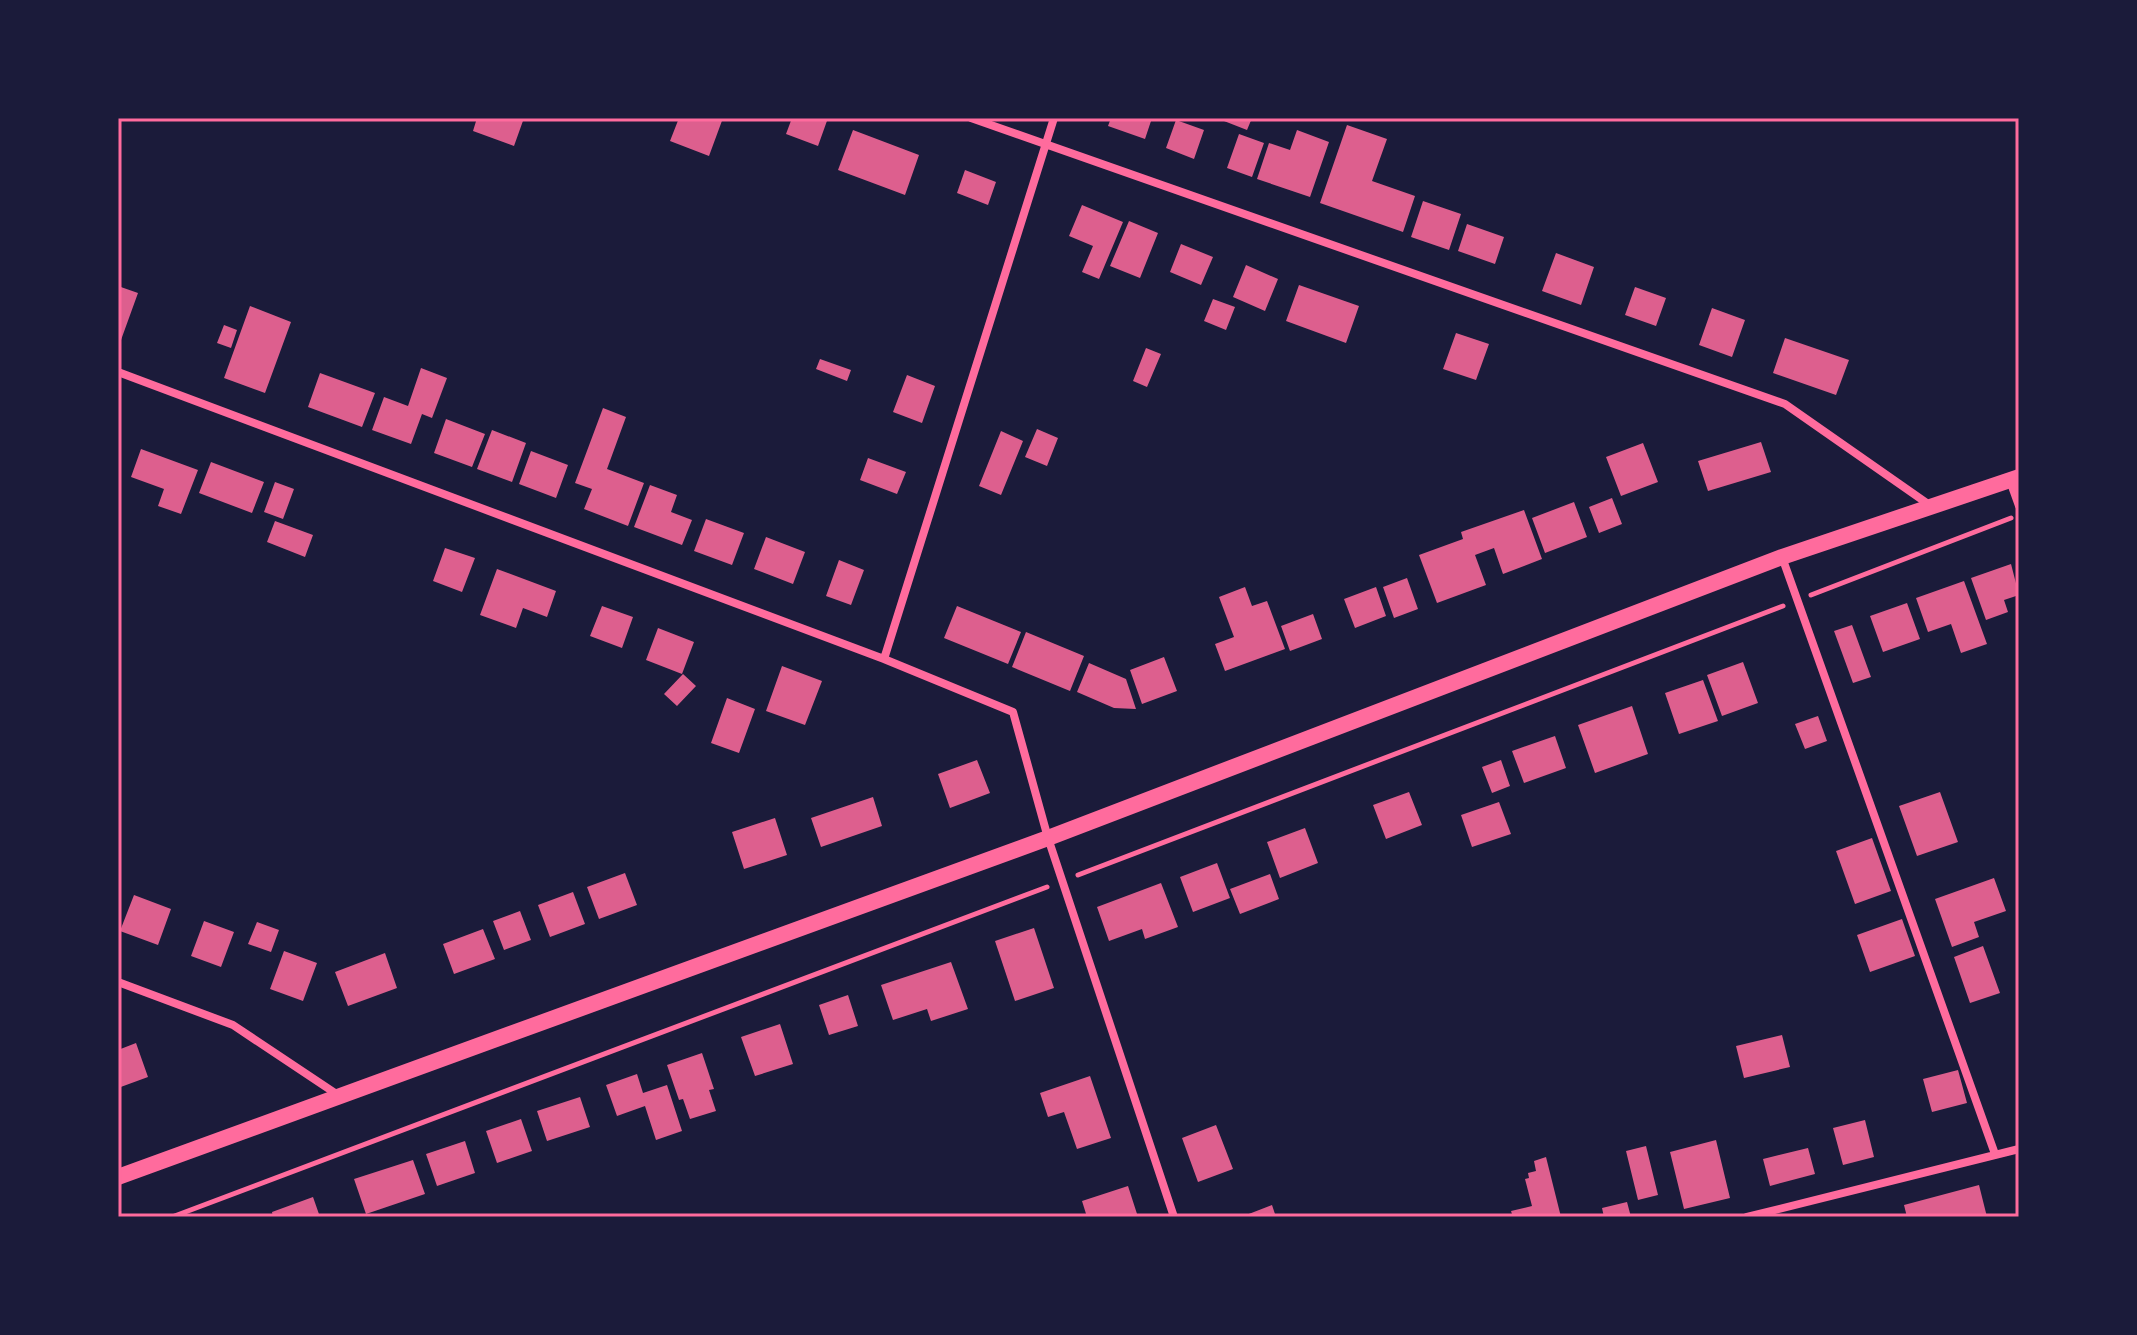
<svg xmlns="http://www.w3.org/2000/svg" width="2137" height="1335" font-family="'Roboto Condensed',sans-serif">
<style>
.building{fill:#dd5f8e}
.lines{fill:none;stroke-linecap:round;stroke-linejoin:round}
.path{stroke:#ff6b9d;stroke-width:5}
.minor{stroke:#ff6b9d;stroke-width:8}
.secondary{stroke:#ff6b9d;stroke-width:16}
.neatline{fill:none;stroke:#ff6b9d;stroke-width:3}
</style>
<rect width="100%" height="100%" fill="#1b1b3a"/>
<!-- building -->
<path class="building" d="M477,118H524L514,146L473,131Z
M679,118H723L709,156L670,141Z
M792,118H828L818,146L786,134Z
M1111,118H1152L1145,139L1108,126Z
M1225,118H1252L1247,130L1224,121Z
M1176,120L1204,130L1194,159L1166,148Z
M1347,125L1387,139L1372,181L1415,196L1403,232L1320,203Z
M853,130L919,155L905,195L838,170Z
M1297,130L1329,142L1310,197L1257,179L1269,143L1290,150Z
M1239,134L1264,143L1252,177L1227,168Z
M965,170L996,182L988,205L957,193Z
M1423,201L1461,214L1449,250L1411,237Z
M1082,205L1123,222L1099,279L1082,272L1093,246L1069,236Z
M1129,221L1158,233L1140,278L1110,266Z
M1467,224L1504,237L1495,264L1458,251Z
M1181,244L1213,257L1201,285L1170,272Z
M1556,253L1594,267L1581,305L1542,291Z
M1246,265L1278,279L1265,311L1233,297Z
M1299,285L1359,306L1346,343L1286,321Z
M118,286L138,293L121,340L118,339Z
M1635,287L1666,298L1656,326L1625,315Z
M1213,299L1235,307L1226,330L1204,321Z
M250,306L291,322L265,393L224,378Z
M1712,308L1745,320L1732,357L1699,345Z
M224,325L237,330L231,348L217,343Z
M1456,333L1489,344L1476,380L1443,369Z
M1785,338L1849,360L1836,395L1773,373Z
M1146,348L1161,354L1147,387L1133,381Z
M820,359L851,370L847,381L816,369Z
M421,368L447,378L432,418L422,414L411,444L372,430L384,397L408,406Z
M320,373L375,393L362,427L308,407Z
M907,375L935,386L922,423L893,412Z
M603,408L626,417L607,469L644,483L628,526L584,509L592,489L575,483Z
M446,419L485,434L472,467L434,453Z
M1037,429L1058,438L1047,466L1025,457Z
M492,430L526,443L512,482L477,469Z
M1001,431L1023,441L1001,495L979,486Z
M1761,442L1771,472L1708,491L1698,461Z
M1643,443L1658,482L1621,496L1606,457Z
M141,449L198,470L181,514L158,506L164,489L131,477Z
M531,451L568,465L556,498L519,484Z
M868,458L906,472L897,494L860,480Z
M211,462L264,482L252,513L199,493Z
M275,482L294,489L283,519L264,512Z
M650,485L677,495L671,512L692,520L682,545L634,527Z
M1612,498L1622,524L1599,533L1589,507Z
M1574,502L1587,537L1545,553L1532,518Z
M1524,510L1542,559L1503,574L1494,548L1475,555L1486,585L1437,603L1419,555L1463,539L1461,532Z
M706,519L744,533L732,565L694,551Z
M275,521L313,535L305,557L267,542Z
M766,537L805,552L793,584L754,569Z
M445,548L475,558L462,592L433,581Z
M839,560L864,570L851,605L826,596Z
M2011,564L2019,595L2004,600L2008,612L1986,620L1971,578Z
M497,569L556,591L547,617L523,608L516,628L480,615Z
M1407,578L1418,609L1394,618L1383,587Z
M1964,581L1987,644L1961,653L1951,624L1928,632L1916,598Z
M1245,587L1252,606L1267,601L1285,649L1225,671L1215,644L1234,637L1219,597Z
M1376,587L1386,616L1355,628L1344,599Z
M1907,603L1920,639L1883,652L1870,616Z
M602,606L633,617L622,648L590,636Z
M957,606L1021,632L1008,664L944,638Z
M1313,614L1322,639L1290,651L1281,626Z
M1852,625L1871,677L1853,683L1834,631Z
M658,628L694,642L682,674L646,660Z
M1026,632L1084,656L1070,691L1012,667Z
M1164,657L1177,691L1142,704L1130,670Z
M1743,662L1758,703L1722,716L1707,675Z
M1089,663L1126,679L1136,709L1114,708L1077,692Z
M782,666L822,681L805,725L766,711Z
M683,674L696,686L677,706L664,694Z
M1703,680L1718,721L1679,734L1665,693Z
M727,698L755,709L739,753L711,743Z
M1632,706L1648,754L1595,773L1578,725Z
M1818,716L1827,741L1805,749L1795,724Z
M1555,736L1566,768L1524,783L1512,751Z
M977,760L990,793L950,808L938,774Z
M1501,760L1510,786L1492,793L1482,767Z
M1409,792L1422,825L1386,839L1373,805Z
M1940,792L1958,842L1917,856L1899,806Z
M873,797L882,826L821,847L811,818Z
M1499,802L1511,834L1472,847L1461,815Z
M775,818L787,855L744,869L732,832Z
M1305,828L1318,863L1280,878L1267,842Z
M1872,838L1891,891L1855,904L1836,851Z
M1217,863L1230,898L1193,912L1180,877Z
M625,873L637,905L599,919L587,887Z
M1270,874L1279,899L1240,914L1230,889Z
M1994,878L2006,911L1974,922L1979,937L1952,947L1935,899Z
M1161,883L1178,927L1145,939L1142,929L1109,941L1097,907Z
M573,892L585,924L550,937L538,905Z
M134,895L171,909L158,945L120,931Z
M520,911L531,940L504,950L493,921Z
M1902,919L1915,956L1870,972L1857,935Z
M204,921L234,932L221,967L191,956Z
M257,922L279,930L271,952L248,944Z
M1034,928L1054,988L1015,1001L995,941Z
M483,929L495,959L454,974L443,944Z
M1983,946L2000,993L1970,1003L1954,957Z
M284,951L317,963L303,1001L270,989Z
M385,953L397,988L348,1006L335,972Z
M951,962L968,1009L931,1021L927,1009L893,1020L881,985Z
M848,995L858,1026L829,1035L819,1005Z
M780,1024L793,1064L755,1076L741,1037Z
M1782,1035L1790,1067L1744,1078L1736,1046Z
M136,1043L148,1077L118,1088V1050Z
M702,1053L714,1089L709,1090L716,1111L690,1119L683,1099L679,1100L667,1065Z
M1958,1070L1967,1103L1932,1112L1923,1079Z
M637,1074L643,1093L667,1085L682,1131L656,1140L645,1106L617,1116L606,1085Z
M1090,1076L1111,1138L1077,1149L1064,1112L1048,1117L1040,1093Z
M580,1097L590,1127L547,1141L537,1111Z
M521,1119L532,1151L497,1163L486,1131Z
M1865,1120L1874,1157L1843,1165L1833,1128Z
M1216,1125L1233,1169L1198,1182L1182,1138Z
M1716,1140L1730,1198L1684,1209L1670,1152Z
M465,1141L475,1173L437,1186L426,1154Z
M1646,1146L1658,1195L1638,1200L1626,1151Z
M1808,1148L1815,1174L1770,1186L1763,1159Z
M1546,1157L1561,1217H1513L1511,1211L1532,1206L1525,1179L1529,1178L1528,1173L1536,1171L1534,1161Z
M413,1160L425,1194L366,1214L354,1179Z
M1979,1185L1987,1217H1907L1904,1205Z
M1128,1186L1138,1217H1087L1082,1201Z
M313,1197L320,1217H273L272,1212Z
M1627,1202L1631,1217H1604L1602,1208Z
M1272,1205L1276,1217H1241Z"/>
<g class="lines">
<!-- path -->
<path class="path" d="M1811,595L2011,518
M1078,875L1783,606
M172,1217L1047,887"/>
<!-- minor -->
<path class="minor" d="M971,118L1785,404L1931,506
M118,372L884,659L1013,712L1048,838L1174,1217
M2010,481L2019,506
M1782,557L1995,1154
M884,659L1054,118
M118,982L233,1025L338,1095
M1747,1217L2019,1149"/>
<!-- secondary -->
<path class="secondary" d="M118,1177L1048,838L1782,557L2019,477"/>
</g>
<!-- border -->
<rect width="2137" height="1335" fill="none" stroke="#1b1b3a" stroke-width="240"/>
<rect x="120" y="120" width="1897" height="1095" class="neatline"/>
</svg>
